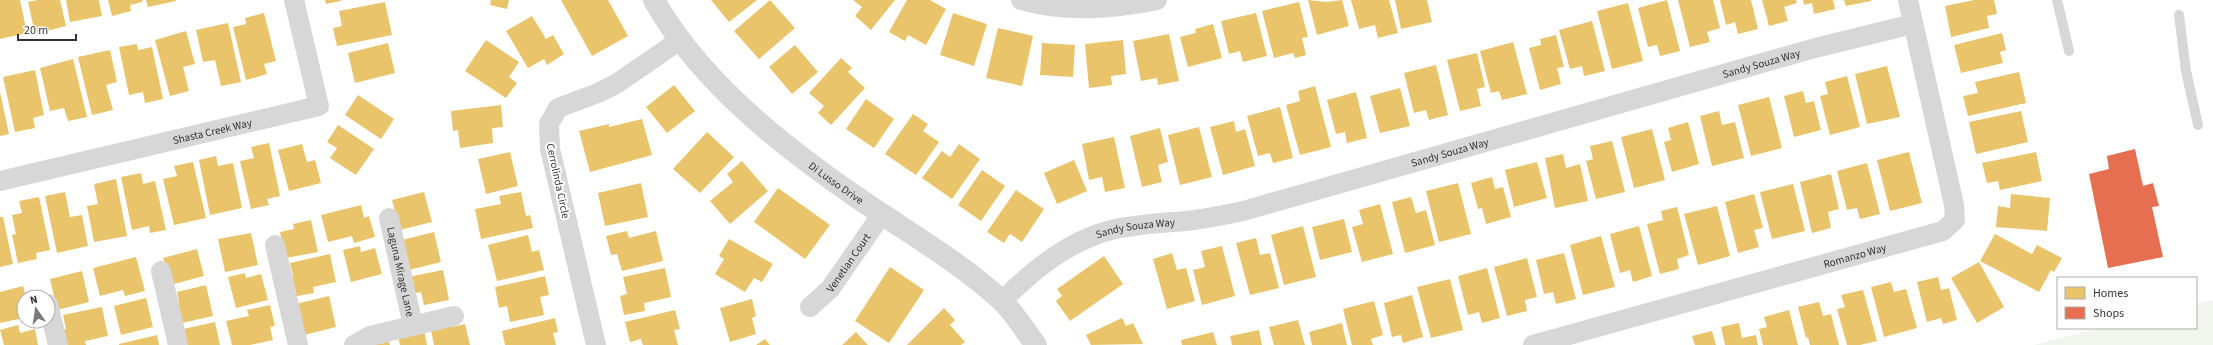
<svg xmlns="http://www.w3.org/2000/svg" width="2213" height="345" font-family="'Source Sans 3',sans-serif">
<style>
.green{fill:#f1f5ed}
.homes{fill:#e9c46a}
.shops{fill:#e76f51}
.lines{fill:none;stroke-linecap:round;stroke-linejoin:round}
.service{stroke:#d7d7d7;stroke-width:10}
.minor{stroke:#d7d7d7;stroke-width:20}
.tertiary{stroke:#d7d7d7;stroke-width:22}
.labels{text-anchor:middle;dominant-baseline:central;stroke-width:4;stroke-linejoin:round;paint-order:stroke}
.street-label{font-size:11px;fill:#333;stroke:#fff}
</style>
<rect width="100%" height="100%" fill="#fff"/>
<!-- green -->
<path class="green" d="M2213,300V345H2034L2101,328H2196V304Z"/>
<!-- homes -->
<path class="homes" d="M0,0H20L27,33L0,39Z
M37,0H60L66,26L35,34L28,2Z
M66,0H99L102,16L70,22Z
M108,0H142V2L130,5L131,11L112,16Z
M146,0H176V1L148,7Z
M325,0H341V1L326,4Z
M491,0H509L507,9L490,5Z
M561,0H608L628,36L592,56Z
M711,0H757L729,22Z
M770,0L795,28L759,59L734,31Z
M853,0H895L871,30L855,16L862,7Z
M907,0H930L946,9L926,45L908,35L905,41L889,32Z
M1308,0L1326,2L1342,0L1349,26L1317,35Z
M1351,0H1389L1398,33L1378,38L1375,25L1359,29Z
M1395,0H1427L1432,22L1401,29Z
M1667,0L1680,51L1660,56L1657,45L1648,47L1638,8Z
M1678,0H1713L1720,28L1707,32L1710,42L1690,47Z
M1720,0H1751L1758,29L1738,34L1735,22L1726,25Z
M1762,0H1796L1797,3L1784,7L1788,21L1769,26Z
M1803,0H1833L1835,9L1814,14L1812,3L1804,5Z
M1844,0H1871V1L1846,6Z
M1974,0H1994L1997,14L1987,16L1989,28L1951,37L1945,6Z
M385,2L392,35L337,46L333,28L342,26L339,11Z
M1299,2L1308,37L1302,38L1306,55L1295,58L1293,53L1274,58L1262,11Z
M1628,3L1643,61L1612,69L1597,11Z
M264,13L276,61L264,64L267,74L246,80L233,27L246,24L245,18Z
M953,13L987,24L974,66L940,55Z
M1256,13L1267,56L1243,62L1240,51L1229,54L1221,21Z
M532,16L546,39L553,35L564,54L547,65L544,59L528,68L506,31Z
M1592,21L1605,71L1584,76L1582,66L1570,69L1559,30Z
M228,23L241,82L221,86L215,60L203,62L196,30Z
M1213,24L1222,58L1188,67L1180,37L1196,33L1195,29Z
M998,28L1033,36L1022,86L986,78Z
M186,31L195,64L183,67L189,91L170,96L155,40Z
M2002,33L2006,50L2000,52L2003,63L1961,73L1954,45Z
M1169,34L1179,81L1158,85L1157,78L1141,81L1133,41Z
M1556,35L1564,67L1557,68L1561,84L1540,90L1529,48L1541,45L1540,39Z
M486,40L519,62L509,77L517,83L506,98L465,71Z
M1123,40L1126,74L1111,76L1112,85L1089,88L1085,44Z
M1513,42L1527,94L1502,100L1499,91L1491,93L1480,51Z
M388,43L395,73L355,83L348,53Z
M1042,43L1075,45L1073,77L1040,75Z
M137,44L138,50L152,47L163,99L145,103L143,92L129,95L119,47Z
M795,45L818,72L792,94L769,67Z
M110,50L117,82L106,85L113,110L92,115L78,57Z
M1477,53L1485,87L1477,89L1481,106L1460,111L1447,60Z
M841,58L852,68L848,72L865,88L831,125L818,113L824,106L809,93Z
M73,59L87,117L68,121L64,108L50,111L40,68Z
M1436,65L1448,115L1429,120L1426,110L1414,113L1404,73Z
M1887,66L1900,117L1867,124L1855,74Z
M35,70L44,115L33,118L35,128L15,132L3,77Z
M2019,72L2026,103L1968,116L1963,96L1978,93L1975,82Z
M1847,76L1860,127L1830,135L1820,96L1828,94L1825,82Z
M674,85L695,111L667,133L646,107Z
M1315,86L1331,147L1300,155L1286,105L1300,101L1298,91Z
M1400,88L1410,126L1380,133L1370,96Z
M1803,91L1806,103L1814,101L1821,130L1794,137L1784,96Z
M0,92L9,134L0,136Z
M1356,92L1367,138L1347,143L1345,132L1336,134L1327,100Z
M358,95L394,119L381,139L345,115Z
M1769,97L1782,148L1751,156L1738,105Z
M866,99L894,119L874,148L846,129Z
M501,105L503,127L492,128L493,143L460,148L458,130L453,131L451,111Z
M1280,107L1293,158L1273,163L1270,153L1258,156L1247,116Z
M1719,111L1722,125L1735,122L1744,158L1712,166L1700,116Z
M2021,111L2028,142L1976,154L1969,122Z
M913,114L928,124L923,131L939,142L916,175L885,154Z
M642,119L652,155L590,172L579,131L609,124V127Z
M1234,121L1236,132L1245,129L1255,166L1223,175L1210,127Z
M1688,122L1699,164L1672,172L1664,142L1671,140L1668,128Z
M338,125L374,149L356,175L330,158L337,148L327,142Z
M1199,127L1212,177L1180,185L1168,135Z
M1160,128L1168,162L1158,165L1162,182L1142,187L1130,136Z
M1652,129L1665,180L1634,188L1621,137Z
M707,132L734,157L700,193L673,169Z
M1114,137L1125,188L1105,192L1102,177L1089,180L1082,144Z
M1612,141L1625,192L1596,199L1586,161L1593,159L1590,146Z
M269,143L280,196L267,199L269,205L251,209L240,161L254,158L251,147Z
M302,144L307,162L315,160L321,183L289,191L278,150Z
M959,144L980,159L952,199L922,178L942,151L950,157Z
M510,152L518,186L486,194L478,159Z
M1909,152L1922,203L1890,211L1877,160Z
M2036,152L2042,181L2000,190L1998,181L1987,183L1982,163Z
M1563,154L1566,168L1580,164L1588,201L1555,208L1545,158Z
M216,156L218,166L233,163L242,208L210,215L199,160Z
M1074,160L1087,191L1057,204L1044,173Z
M742,161L768,191L730,224L710,201L733,182L727,174Z
M193,162L206,218L174,225L163,179L177,176L174,166Z
M1537,162L1547,198L1514,207L1505,170Z
M1867,163L1880,214L1860,219L1857,208L1847,210L1837,171Z
M982,170L1005,186L981,221L958,205Z
M141,173L143,184L155,181L166,230L150,233L149,226L132,230L121,177Z
M1831,174L1839,209L1828,212L1831,228L1812,233L1800,182Z
M1492,177L1495,189L1503,187L1511,217L1486,224L1482,208L1478,209L1471,183Z
M116,179L127,236L94,242L87,206L98,204L94,184Z
M641,183L648,217L605,226L598,193Z
M1458,183L1471,234L1439,242L1426,191Z
M1793,184L1805,231L1772,239L1760,192Z
M778,188L830,225L805,259L754,222Z
M1016,190L1044,209L1022,242L1010,234L1004,243L987,232Z
M65,192L70,217L82,215L88,246L57,253L45,196Z
M424,192L432,222L400,230L392,200Z
M521,192L526,216L530,215L533,228L481,239L475,209L501,204L499,196Z
M1754,194L1763,228L1754,230L1759,247L1738,253L1725,202Z
M2011,194L2050,198L2047,231L1996,227L1998,206L2010,208Z
M39,197L50,250L36,253L37,259L18,263L12,235L16,234L12,215L22,213L19,201Z
M1411,197L1416,213L1426,210L1435,245L1405,253L1392,202Z
M1380,204L1393,254L1362,262L1352,227L1363,224L1359,210Z
M361,205L364,218L369,216L375,237L354,243L352,236L328,242L321,215Z
M1717,206L1730,256L1698,265L1684,214Z
M1677,207L1689,255L1677,259L1679,269L1660,274L1647,224L1663,220L1661,211Z
M0,217H3L13,264L0,267Z
M1344,219L1352,252L1320,260L1312,227Z
M311,220L318,252L286,258L280,232L294,229L293,224Z
M1303,226L1316,277L1284,285L1271,235Z
M1639,226L1652,276L1633,282L1630,270L1620,273L1610,234Z
M627,231L629,238L656,231L663,261L622,271L617,254L611,255L606,236Z
M434,232L441,262L409,270L402,240Z
M251,233L258,265L225,272L218,239Z
M1995,234L2032,254L2037,245L2062,258L2054,272L2051,270L2039,292L1980,261Z
M528,235L532,252L539,250L544,270L497,281L488,245Z
M1601,236L1615,287L1583,295L1570,245Z
M1256,238L1260,255L1270,253L1279,288L1250,295L1236,243Z
M729,239L773,264L762,282L754,278L745,292L715,274L724,259L719,256Z
M360,246L361,252L375,248L382,274L351,282L343,250Z
M1222,246L1235,296L1202,305L1193,270L1205,267L1201,251Z
M197,249L204,276L170,285L163,258Z
M1172,253L1177,270L1186,268L1195,301L1167,309L1153,259Z
M1564,253L1576,299L1556,304L1553,292L1544,294L1536,260Z
M330,254L336,282L313,287L314,293L292,297L288,277L293,276L290,263Z
M1104,256L1123,284L1070,321L1056,301L1062,296L1057,289Z
M136,257L145,291L125,296L123,290L100,296L93,268Z
M1527,258L1537,297L1525,300L1527,311L1507,316L1494,267Z
M1979,262L2004,307L1977,323L1951,278Z
M890,267L924,290L889,343L855,321Z
M665,268L671,297L644,303L645,311L624,315L620,296L627,294L623,277Z
M1487,268L1500,318L1482,323L1479,312L1468,315L1458,276Z
M443,270L449,300L424,305L421,292L411,294L408,277Z
M82,271L89,302L57,310L50,279Z
M245,273L246,278L261,274L268,300L236,308L228,277Z
M545,276L549,295L540,297L544,315L510,322L507,306L499,308L495,287Z
M1938,277L1941,290L1949,288L1957,320L1943,324L1941,318L1927,322L1917,282Z
M1450,279L1463,330L1431,338L1417,287Z
M1891,282L1894,292L1906,289L1917,328L1884,337L1871,287Z
M206,285L213,316L177,324L173,303L179,302L177,292Z
M23,286L26,297H24V318L0,323V292Z
M1863,290L1877,341L1860,345H1847L1837,309L1845,307L1841,295Z
M1412,295L1423,337L1403,343L1401,335L1392,337L1384,303Z
M329,296L336,327L304,335L296,304Z
M146,298L153,327L121,335L114,306Z
M752,299L756,316L752,318L756,334L730,342L720,308Z
M1374,301L1383,335L1371,339L1373,345H1352L1343,309Z
M1819,302L1823,316L1831,314L1839,345H1810L1808,337L1806,338L1798,307Z
M270,305L275,326L270,327L273,340L250,345H232L226,321L249,316L247,310Z
M102,307L108,336L85,341L86,345H63L60,330L66,329L63,315Z
M944,308L955,320L950,325L965,342L961,345H907Z
M675,310L680,329L674,330L678,345H643L641,339L630,342L625,322Z
M1789,310L1798,345H1763L1759,329L1767,327L1764,317Z
M555,318L558,332L553,333L556,345H505L502,331Z
M1122,318L1126,326L1133,323L1143,344L1091,345L1086,335Z
M1298,320L1305,345H1274L1269,327Z
M451,321L452,327L465,324L470,345H434L430,325Z
M215,322L220,345H183L179,330Z
M1342,323L1347,345H1312L1309,332Z
M1739,323L1742,338L1756,335L1758,345H1725L1721,327Z
M18,325L20,333L35,329L38,345H4L0,330Z
M424,330L427,345H400L398,336Z
M1259,330L1262,345H1232L1230,336Z
M1712,331L1716,345H1695L1692,336Z
M856,332L868,345H842Z
M1213,332L1217,345H1182L1181,340Z
M157,335L159,345H119V344Z
M388,338L390,345H360Z
M765,339L770,345H756Z"/>
<!-- shops -->
<path class="shops" d="M2135,149L2143,186L2153,183L2159,206L2152,207L2163,257L2108,268L2089,174L2109,169L2107,156Z"/>
<g class="lines">
<!-- service -->
<path class="service" d="M2057,0L2069,51
M2179,15L2186,71L2198,125"/>
<!-- minor -->
<g class="minor">
<path d="M1021,0C1063,13 1115,9 1157,0"/>
<path id="s1" d="M0,181L319,106L294,0"/>
<path id="s2" d="M389,218L413,326"/>
<path d="M275,245L298,345"/>
<path d="M161,271L178,345"/>
<path id="s3" d="M1002,301C1032,271 1068,241 1111,230C1135,224 1161,223 1186,221C1205,219 1224,215 1243,211L1815,48L1913,24"/>
<path d="M48,304L58,345"/>
<path id="s4" d="M810,307L830,289L882,214"/>
<path d="M354,345L370,336L454,316"/>
<path d="M596,345L550,149L549,124L558,108L598,93L616,84L680,40"/>
<path id="s5" d="M1533,345L1943,231L1955,220L1954,205L1908,0"/>
</g>
<!-- tertiary -->
<path class="tertiary" id="s6" d="M654,0C704,89 800,160 883,215C924,242 965,267 1001,300C1014,312 1025,331 1036,345"/>
</g>
<g class="labels">
<!-- street labels -->
<g class="street-label">
<text stroke="none"><textPath href="#s3" startOffset="804">Sandy Souza Way</textPath></text>
<text stroke="none"><textPath href="#s1" startOffset="218">Shasta Creek Way</textPath></text>
<text stroke="none"><textPath href="#s3" startOffset="480">Sandy Souza Way</textPath></text>
<text transform="translate(558 181) rotate(78)">Cerrolinda Circle</text>
<text stroke="none"><textPath href="#s6" startOffset="260">Di Lusso Drive</textPath></text>
<text stroke="none"><textPath href="#s3" startOffset="156">Sandy Souza Way</textPath></text>
<text stroke="none"><textPath href="#s5" startOffset="334">Romanzo Way</textPath></text>
<text stroke="none"><textPath href="#s4" startOffset="59">Venetian Court</textPath></text>
<text stroke="none"><textPath href="#s2" startOffset="55">Laguna Mirage Lane</textPath></text>
</g>
</g>
<!-- legend -->
<rect x="2057" y="277" width="140" height="52" fill="#ffffff" stroke="#adadad"/>
<rect x="2065" y="287" width="20" height="12" fill="#e9c46a" stroke="#adadad"/>
<text x="2093" y="297" font-size="12" fill="#333333">Homes</text>
<rect x="2065" y="307" width="20" height="12" fill="#e76f51" stroke="#adadad"/>
<text x="2093" y="317" font-size="12" fill="#333333">Shops</text>
<!-- north arrow -->
<g transform="translate(36 309) rotate(347)"><circle r="19" fill="#ffffff" stroke="#adadad"/>
<path d="M0-3L7 15L0 10L-7 15Z" fill="#7a7a7a"/>
<text y="-6" font-size="11" font-weight="bold" text-anchor="middle" fill="#333333">N</text>
</g>
<!-- scale -->
<path d="M18 34v6h58v-6" fill="none" stroke="#333333" stroke-width="2"/>
<text x="24" y="34" font-size="12" fill="#333333" stroke="#ffffff" stroke-width="3" paint-order="stroke">20 m</text>
</svg>
